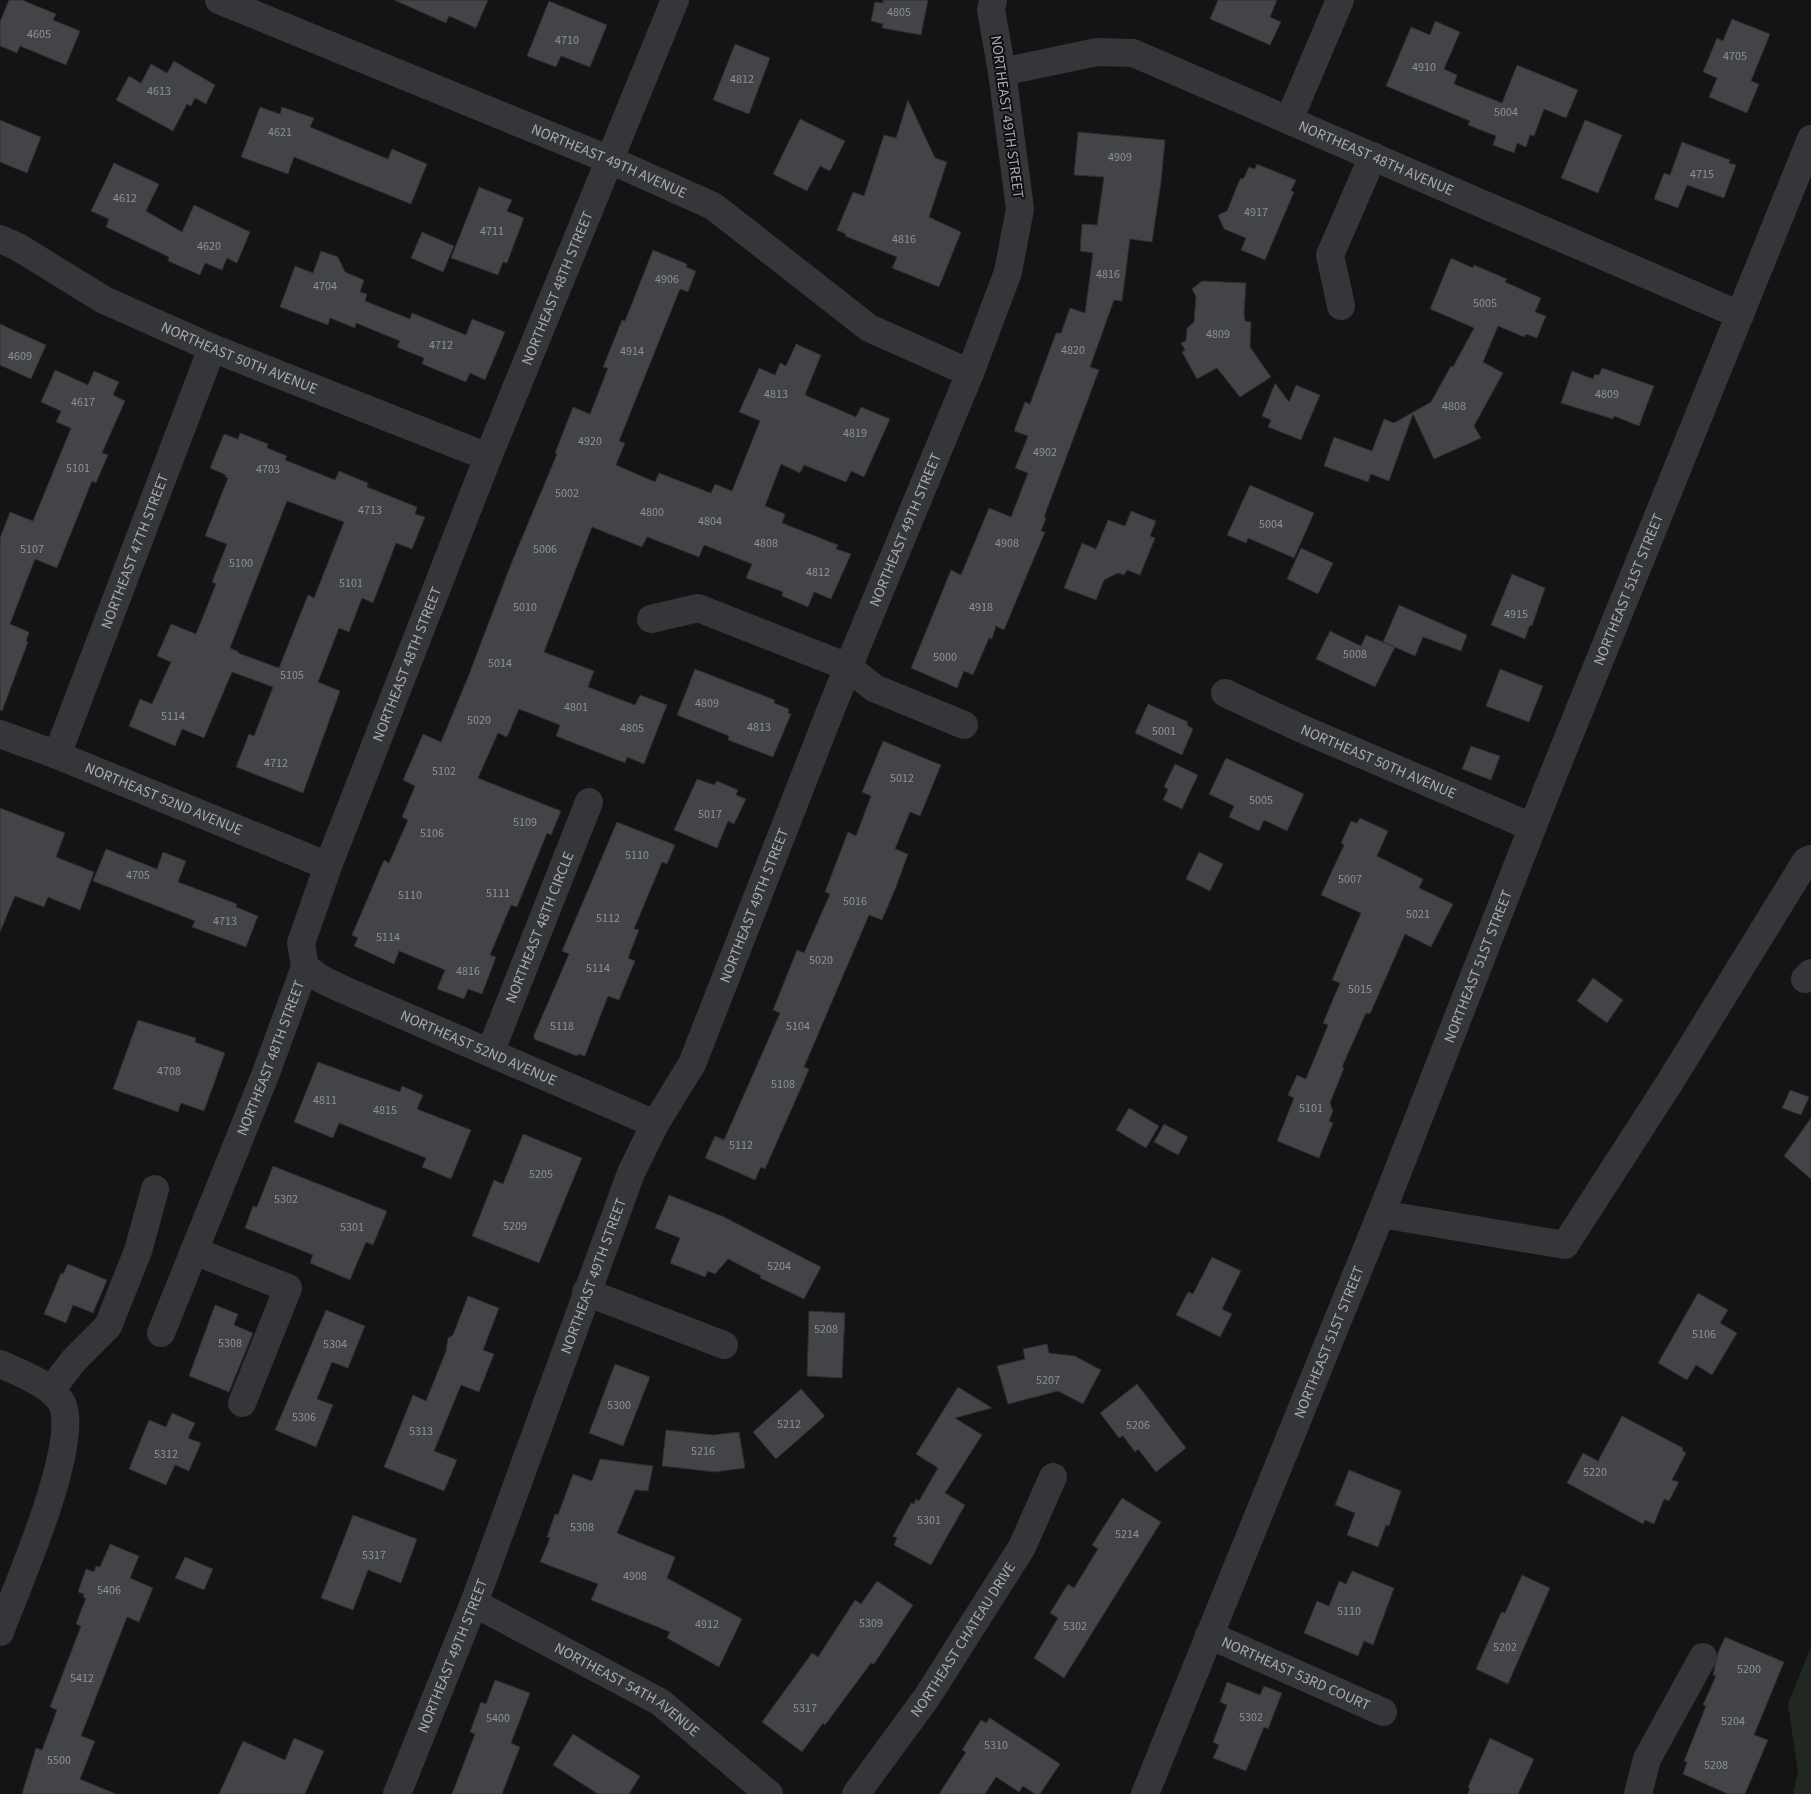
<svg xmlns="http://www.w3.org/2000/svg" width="1811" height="1794" font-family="'Source Sans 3',sans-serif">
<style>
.green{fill:#202821}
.building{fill:#434448;stroke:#2e2e31;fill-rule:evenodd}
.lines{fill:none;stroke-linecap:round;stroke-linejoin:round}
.minor{stroke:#35363a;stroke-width:28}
.labels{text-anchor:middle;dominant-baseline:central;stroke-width:4;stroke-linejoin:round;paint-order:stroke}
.number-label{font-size:12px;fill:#8e9199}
.street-label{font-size:15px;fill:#a7abb4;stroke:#0f0f10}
</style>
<rect width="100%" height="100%" fill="#141415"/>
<!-- green -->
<path class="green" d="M1811,1647V1794H1793L1798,1772L1788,1704Z"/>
<!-- building -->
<path class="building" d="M9,0H22L56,14L53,20L80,31L66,65L20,46L17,53L0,46V22Z
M394,0H488L476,28L449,16L446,23Z
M883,0H928L921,35L882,28L883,24L871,21L875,2L883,3Z
M1218,0H1277L1270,17L1281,22L1270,45L1210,19Z
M549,1L607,25L590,67L561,56L556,67L527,56Z
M1732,19L1770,34L1751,81L1759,84L1747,113L1709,97L1717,78L1703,72L1717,38L1723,41Z
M1435,21L1460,32L1444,69L1457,75L1454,84L1502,103L1517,65L1578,90L1566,118L1544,109L1534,136L1530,135L1526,147L1517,143L1514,153L1493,145L1496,136L1468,125L1470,121L1386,86L1411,27L1430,35Z
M735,44L770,58L749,114L713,100Z
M174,61L215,85L206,104L195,98L191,106L187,104L173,131L116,100L129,76L141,83L151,64L167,73Z
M908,100L935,158L947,162L929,217L961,232L939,287L892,268L897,257L845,236L846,234L837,230L853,192L864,196L884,135L896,138Z
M260,107L280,114L282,107L314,118L310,127L388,159L392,149L427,164L411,204L294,157L288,174L241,157Z
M800,119L845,141L830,171L820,166L807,191L773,174Z
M0,120L41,137L27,173L0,162Z
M1585,120L1622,135L1598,193L1561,178Z
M1078,132L1165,140L1161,182L1152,242L1130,239L1122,301L1114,300L1090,367L1099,370L1044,517L1046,518L1041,531L1045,532L1004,630L996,626L992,639L989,638L973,675L964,671L957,688L911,668L951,570L961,575L989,508L1011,517L1028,473L1015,468L1028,436L1014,431L1025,402L1030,404L1056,333H1061L1070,308L1085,313L1093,253L1080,251L1082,224L1097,225L1104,177L1074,175Z
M1682,142L1730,160L1729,163L1736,165L1724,198L1687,185L1678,208L1654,199L1664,173L1670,175Z
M114,163L159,184L146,211L182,232L194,205L250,232L237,263L227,258L222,270L205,263L200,275L168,261L169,257L106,227L109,219L91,211Z
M1257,164L1296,180L1291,191L1294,192L1265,260L1241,250L1246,238L1224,229L1218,215L1227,211L1240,179L1244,178L1249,167L1255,169Z
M479,187L512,200L507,211L524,218L507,263L503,262L498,275L451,258Z
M422,232L454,246L443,272L411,258Z
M653,250L687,264L686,267L696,271L688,292L680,289L619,441L625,443L616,465L655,482L659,473L711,493L715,484L732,491L760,421L739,412L759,368L775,375L780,363L786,366L796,344L821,355L805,395L856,417L861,407L890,419L864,477L851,471L846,482L804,465L800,473L781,464L765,506L785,514L782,523L838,545L836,549L851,554L831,599L814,592L808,607L782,596L783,592L746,578L752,564L704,545L699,557L647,537L642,547L592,527L544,652L594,671L588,687L635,705L640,695L667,705L644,764L627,757L625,763L556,736L560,725L519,709L507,737L498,733L478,778L561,811L551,835L547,833L517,907L511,905L490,955L496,957L482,994L468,989L464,999L437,989L445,970L399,951L394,964L354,946L358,938L352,935L384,860L389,863L408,820L402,817L415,786L403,780L423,734L441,742L468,677L511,564L557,454L555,453L573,407L590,414L608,368L603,367L622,320L625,321Z
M321,251L338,257L345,272L364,280L360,292L367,294L365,301L410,319L412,313L466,335L472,319L505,332L485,380L470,373L466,382L422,364L424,358L397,347L400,341L356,323L355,328L330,318L328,325L280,307L295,266L313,273Z
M1451,258L1473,268L1474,265L1507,279L1505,282L1541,298L1535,312L1546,316L1537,338L1526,334L1524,337L1498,326L1483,362L1503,373L1474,426L1481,438L1434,459L1413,414L1389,481L1371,474L1368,482L1324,466L1334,437L1372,451L1384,419L1394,423L1431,402L1451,366L1453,367L1474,328L1430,309Z
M1202,281L1246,283L1244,313L1245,321L1251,322L1250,347L1271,377L1240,397L1217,368L1197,379L1182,352L1185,350L1181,343L1186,341L1187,328L1194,322L1196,297L1192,289Z
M0,324L46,345L31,379L0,365Z
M1602,368L1654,386L1639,426L1614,416L1613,419L1561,403L1572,371L1593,379L1595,374L1599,375Z
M55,370L88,385L94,371L119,382L113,395L125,401L102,453L108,455L96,483L92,481L57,568L35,559L10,624L29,632L26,641L28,642L2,711L0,710V538L10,512L33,521L71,428L56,422L61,411L41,402Z
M1275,383L1289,402L1296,385L1320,395L1301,440L1268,427L1271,420L1262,416Z
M240,433L268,444L267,448L287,456L285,460L335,480L339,471L368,483L367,487L417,507L415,514L425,517L412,549L396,543L373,603L362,598L349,632L339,628L318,682L340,691L303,793L236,767L249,734L254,736L273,687L232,672L204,738L182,729L175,746L129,726L140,699L152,704L171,662L157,656L171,624L196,634L216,584L212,582L227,544L205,536L228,478L225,477L226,475L210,468L224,434L238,439ZM287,501L344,522L314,598L308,595L279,668L238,653L239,652L230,648Z
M1250,485L1314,513L1294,558L1248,538L1246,543L1227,535Z
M1131,511L1156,521L1150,536L1155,538L1140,575L1127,570L1124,575L1118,573L1104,580L1096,600L1064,588L1082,543L1096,549L1108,520L1125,526Z
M1301,548L1333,563L1318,594L1287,579Z
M1512,574L1545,588L1532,626L1530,625L1525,639L1491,625Z
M1399,605L1467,635L1461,651L1423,637L1415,656L1383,642Z
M1330,631L1361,646L1366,635L1395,647L1375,687L1316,659Z
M695,669L775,700L774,703L789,709L788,713L791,714L773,757L728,740L729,736L677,715Z
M1500,669L1543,686L1529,722L1486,706Z
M1148,704L1188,722L1187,725L1193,729L1182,755L1135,733Z
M883,741L941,765L920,816L910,812L895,849L908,854L896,887L882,920L869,915L804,1067L809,1069L804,1081L765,1169L761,1167L755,1180L705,1158L715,1136L724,1140L780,1013L773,1010L797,950L804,953L830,894L825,892L848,832L856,836L871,796L862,792Z
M1471,746L1500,756L1491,780L1462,769Z
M1226,758L1304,794L1287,831L1264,820L1259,831L1229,817L1234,806L1209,794Z
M1175,764L1198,775L1182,809L1163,800L1168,789L1164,787Z
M697,779L714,785L717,781L738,790L736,795L746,799L734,824L728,821L717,848L674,830Z
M0,808L65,833L56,857L94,872L80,910L48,897L44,907L15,896L0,932Z
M1360,818L1388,831L1377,856L1423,879L1419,888L1453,904L1431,947L1405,934L1370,1014L1366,1013L1342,1067L1344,1068L1330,1103L1333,1111L1329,1121L1333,1123L1319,1158L1277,1141L1294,1098L1288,1095L1297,1075L1306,1079L1328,1025L1323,1023L1340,983L1332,980L1361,913L1321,895L1344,845L1341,843L1351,821L1357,823Z
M617,822L675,845L667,864L662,862L634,929L639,930L628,958L635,961L619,1000L608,996L585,1056L578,1054L577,1056L534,1039V1035L569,954L562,951Z
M106,849L157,869L163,852L186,861L178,882L237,904L236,907L258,916L246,947L192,927L195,921L93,881Z
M1199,852L1223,864L1210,891L1186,879Z
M1593,978L1623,1000L1607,1023L1577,1001Z
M138,1020L196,1038L195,1042L225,1053L204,1111L181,1103L178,1112L113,1089Z
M318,1062L400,1092L402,1086L423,1095L417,1109L471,1130L451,1179L422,1167L426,1158L339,1123L333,1138L294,1122Z
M1790,1090L1809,1097L1801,1115L1782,1108Z
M1129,1108L1159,1126L1146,1148L1116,1130Z
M1811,1118V1179L1784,1156Z
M1164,1124L1188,1137L1178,1155L1154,1142Z
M523,1134L582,1158L539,1263L472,1236L494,1180L503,1184Z
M273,1166L387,1211L373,1245L366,1242L350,1280L310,1263L313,1255L245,1228L253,1206L257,1207Z
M669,1195L724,1217L821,1267L804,1299L760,1278L761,1276L728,1259L715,1274L708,1271L705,1277L670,1263L680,1238L655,1228Z
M1212,1257L1241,1271L1222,1309L1232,1314L1220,1337L1176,1315L1188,1292L1193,1294Z
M68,1264L107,1280L93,1313L73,1305L66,1323L44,1314L61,1273L63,1274Z
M1698,1293L1728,1310L1720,1323L1737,1333L1712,1375L1696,1365L1687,1380L1658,1363Z
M468,1296L499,1308L483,1350L494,1354L479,1392L461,1385L434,1451L457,1460L444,1491L384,1467L413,1395L426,1401L446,1351L448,1338L453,1335Z
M215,1305L238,1314L234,1325L253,1333L229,1392L189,1376Z
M326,1310L365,1326L348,1368L332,1362L317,1399L333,1405L316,1447L275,1430Z
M809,1311L845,1313L842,1378L807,1376Z
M1047,1344L1049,1353L1075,1356L1101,1370L1083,1404L1058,1391L1008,1404L997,1366L1025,1359L1023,1349Z
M615,1364L650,1377L623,1446L589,1433Z
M1137,1384L1186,1448L1156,1472L1138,1449L1135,1452L1123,1436L1119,1438L1100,1413Z
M958,1387L992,1408L955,1418L982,1435L945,1493L965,1505L931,1565L894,1545L897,1538L893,1536L911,1503L914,1504L916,1499L919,1501L938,1468L916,1454Z
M801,1389L825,1416L776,1459L753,1432Z
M172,1413L195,1423L188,1438L201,1443L189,1471L175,1465L166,1485L129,1469L149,1420L166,1427Z
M1622,1416L1683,1448L1682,1450L1686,1453L1672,1480L1679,1482L1669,1501L1664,1499L1654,1524L1645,1520L1643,1524L1567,1483L1583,1453L1598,1461Z
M666,1430L713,1435L739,1432L745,1468L715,1472L662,1466Z
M600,1459L653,1466L648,1491L635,1490L617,1533L675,1557L667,1578L742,1619L719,1667L667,1638L670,1632L591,1600L598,1584L540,1562L550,1538L547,1537L555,1514L558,1515L573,1474L592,1481Z
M1349,1470L1401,1491L1389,1526L1386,1525L1378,1547L1347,1535L1355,1513L1335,1505Z
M1122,1498L1161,1522L1064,1678L1034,1658L1058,1618L1050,1613L1068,1584L1074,1588L1098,1549L1092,1545Z
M353,1515L417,1539L401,1583L368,1570L353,1610L321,1598Z
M110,1544L139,1556L130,1578L153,1588L139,1622L127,1617L81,1736L95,1741L80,1779L116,1794H22L36,1748L42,1750L57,1710L50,1707L81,1626L76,1624L86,1598L83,1597L84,1594L78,1592L86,1569L94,1572L96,1566L100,1567Z
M185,1557L213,1569L204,1590L175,1578Z
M1352,1571L1394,1588L1373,1645L1364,1641L1358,1656L1304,1633L1317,1601L1329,1606L1339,1581L1346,1584Z
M1522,1575L1550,1588L1508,1684L1476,1669L1500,1615L1502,1612L1505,1613Z
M877,1581L913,1605L874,1664L871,1663L825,1725L823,1723L802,1752L762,1722L812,1653L818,1657L855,1600L861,1604Z
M1725,1637L1784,1662L1754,1735L1768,1740L1745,1794H1728L1683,1774L1687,1762L1684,1761L1706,1706L1703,1705L1716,1676L1713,1675L1718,1653Z
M495,1680L530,1693L511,1743L520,1747L502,1794H452L475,1734L470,1732L481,1702L486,1704Z
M1227,1682L1260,1695L1264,1686L1282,1693L1268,1729L1264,1727L1246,1771L1213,1758L1219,1745L1213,1742L1227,1705L1220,1702Z
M990,1718L1060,1764L1040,1794H1035L1023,1786L1019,1792L996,1777L985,1794H939L966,1752L962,1750L981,1720L986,1723Z
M573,1734L640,1776L629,1794H598L553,1765Z
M294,1738L324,1751L305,1794H219L243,1741L285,1760Z
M1490,1738L1534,1759L1518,1794H1468L1470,1788L1468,1787Z"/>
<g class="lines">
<!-- minor -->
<g class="minor">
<path id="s1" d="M219,0L610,160L713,206L869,328L970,373"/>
<path id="s2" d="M1002,72L1097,52L1133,53L1740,315"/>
<path d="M1289,120L1340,0"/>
<path id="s3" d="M0,239L18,247L104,300L212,348L488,457"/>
<path d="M1341,306L1330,255L1373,156"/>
<path d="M651,619L698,608L848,667L874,688L964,725"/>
<path id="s4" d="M1225,693L1300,728L1532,827"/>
<path id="s5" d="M0,734L57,755L328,866"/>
<path id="s6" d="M57,755L212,348"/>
<path id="s7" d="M305,967L321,979L342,989L655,1124"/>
<path d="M1805,979L1811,973"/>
<path id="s8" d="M490,1053L589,802"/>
<path d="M1381,1214L1565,1245L1670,1082L1806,861L1811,859"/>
<path d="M194,1251L288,1288L242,1403"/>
<path d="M586,1292L724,1345"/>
<path id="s9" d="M161,1333L266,1073L305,967L301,943L328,866L488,457L675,0"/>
<path d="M0,1364C19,1372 59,1387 64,1409C75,1456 18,1584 0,1632"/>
<path d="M51,1390L74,1360L108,1326L138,1251L155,1189"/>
<path id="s10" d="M474,1603L660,1702L769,1794"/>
<path id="s11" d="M1209,1635L1383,1712"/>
<path id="s12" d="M397,1794L474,1603L631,1173L655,1124L692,1064L833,704L970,373L1008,272L1020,209L1002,72L991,10L993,0"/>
<path id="s13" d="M856,1794L927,1697L1022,1547L1053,1477"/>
<path id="s14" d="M1145,1794L1383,1209L1547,790L1811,139"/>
<path d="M1638,1794L1647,1759L1703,1657"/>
</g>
</g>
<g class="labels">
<!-- number labels -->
<g class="number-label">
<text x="899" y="12">4805</text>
<text x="39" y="34">4605</text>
<text x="567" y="40">4710</text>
<text x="1735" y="56">4705</text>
<text x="1424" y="67">4910</text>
<text x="742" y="79">4812</text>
<text x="159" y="91">4613</text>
<text x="1506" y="112">5004</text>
<text x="280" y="132">4621</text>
<text x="1120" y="157">4909</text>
<text x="1702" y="174">4715</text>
<text x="125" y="198">4612</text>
<text x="1256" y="212">4917</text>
<text x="492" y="231">4711</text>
<text x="904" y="239">4816</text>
<text x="209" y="246">4620</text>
<text x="1108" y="274">4816</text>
<text x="667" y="279">4906</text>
<text x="325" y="286">4704</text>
<text x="1485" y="303">5005</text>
<text x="1218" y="334">4809</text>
<text x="441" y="345">4712</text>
<text x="1073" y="350">4820</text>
<text x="632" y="351">4914</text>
<text x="20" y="356">4609</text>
<text x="776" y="394">4813</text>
<text x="1607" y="394">4809</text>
<text x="83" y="402">4617</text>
<text x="1454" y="406">4808</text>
<text x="855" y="433">4819</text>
<text x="590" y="441">4920</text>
<text x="1045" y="452">4902</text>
<text x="78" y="468">5101</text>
<text x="268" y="469">4703</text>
<text x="567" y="493">5002</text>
<text x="370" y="510">4713</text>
<text x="652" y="512">4800</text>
<text x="710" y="521">4804</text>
<text x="1271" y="524">5004</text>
<text x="766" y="543">4808</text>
<text x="1007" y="543">4908</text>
<text x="32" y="549">5107</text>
<text x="545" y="549">5006</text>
<text x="241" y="563">5100</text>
<text x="818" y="572">4812</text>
<text x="351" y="583">5101</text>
<text x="525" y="607">5010</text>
<text x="981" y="607">4918</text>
<text x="1516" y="614">4915</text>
<text x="1355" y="654">5008</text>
<text x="945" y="657">5000</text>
<text x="500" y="663">5014</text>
<text x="292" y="675">5105</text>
<text x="707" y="703">4809</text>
<text x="576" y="707">4801</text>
<text x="173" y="716">5114</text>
<text x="479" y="720">5020</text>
<text x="759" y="727">4813</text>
<text x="632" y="728">4805</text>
<text x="1164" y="731">5001</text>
<text x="276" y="763">4712</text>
<text x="444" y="771">5102</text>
<text x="902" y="778">5012</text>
<text x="1261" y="800">5005</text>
<text x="710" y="814">5017</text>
<text x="525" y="822">5109</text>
<text x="432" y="833">5106</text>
<text x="637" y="855">5110</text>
<text x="138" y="875">4705</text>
<text x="1350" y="879">5007</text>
<text x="498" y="893">5111</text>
<text x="410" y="895">5110</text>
<text x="855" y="901">5016</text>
<text x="1418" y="914">5021</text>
<text x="608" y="918">5112</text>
<text x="225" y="921">4713</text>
<text x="388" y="937">5114</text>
<text x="821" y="960">5020</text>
<text x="598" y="968">5114</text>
<text x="468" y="971">4816</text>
<text x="1360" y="989">5015</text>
<text x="562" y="1026">5118</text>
<text x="798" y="1026">5104</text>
<text x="169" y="1071">4708</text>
<text x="783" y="1084">5108</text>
<text x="325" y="1100">4811</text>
<text x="1311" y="1108">5101</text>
<text x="385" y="1110">4815</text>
<text x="741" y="1145">5112</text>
<text x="541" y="1174">5205</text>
<text x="286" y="1199">5302</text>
<text x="515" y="1226">5209</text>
<text x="352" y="1227">5301</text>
<text x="779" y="1266">5204</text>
<text x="826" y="1329">5208</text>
<text x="1704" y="1334">5106</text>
<text x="230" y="1343">5308</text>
<text x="335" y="1344">5304</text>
<text x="1048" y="1380">5207</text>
<text x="619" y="1405">5300</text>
<text x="304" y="1417">5306</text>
<text x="789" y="1424">5212</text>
<text x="1138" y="1425">5206</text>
<text x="421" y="1431">5313</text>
<text x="703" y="1451">5216</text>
<text x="166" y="1454">5312</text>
<text x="1595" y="1472">5220</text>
<text x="929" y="1520">5301</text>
<text x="582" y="1527">5308</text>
<text x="1127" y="1534">5214</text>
<text x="374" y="1555">5317</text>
<text x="635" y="1576">4908</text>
<text x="109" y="1590">5406</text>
<text x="1349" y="1611">5110</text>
<text x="871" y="1623">5309</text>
<text x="707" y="1624">4912</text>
<text x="1075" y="1626">5302</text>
<text x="1505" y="1647">5202</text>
<text x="1749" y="1669">5200</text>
<text x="82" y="1678">5412</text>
<text x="805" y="1708">5317</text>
<text x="1251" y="1717">5302</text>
<text x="498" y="1718">5400</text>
<text x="1733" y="1721">5204</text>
<text x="996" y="1745">5310</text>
<text x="59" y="1760">5500</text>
<text x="1716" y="1765">5208</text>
</g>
<!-- street labels -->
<g class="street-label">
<text transform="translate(1007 117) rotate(82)">NORTHEAST 49TH STREET</text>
<text stroke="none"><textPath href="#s2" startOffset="398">NORTHEAST 48TH AVENUE</textPath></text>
<text stroke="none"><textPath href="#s1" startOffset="422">NORTHEAST 49TH AVENUE</textPath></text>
<text stroke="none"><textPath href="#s9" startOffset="1121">NORTHEAST 48TH STREET</textPath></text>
<text stroke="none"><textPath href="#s3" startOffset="268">NORTHEAST 50TH AVENUE</textPath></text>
<text stroke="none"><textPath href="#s12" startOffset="1364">NORTHEAST 49TH STREET</textPath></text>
<text stroke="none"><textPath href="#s6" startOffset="218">NORTHEAST 47TH STREET</textPath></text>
<text stroke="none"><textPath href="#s14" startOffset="1298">NORTHEAST 51ST STREET</textPath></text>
<text stroke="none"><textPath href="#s9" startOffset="716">NORTHEAST 48TH STREET</textPath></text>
<text stroke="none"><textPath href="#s4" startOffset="168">NORTHEAST 50TH AVENUE</textPath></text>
<text stroke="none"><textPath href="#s5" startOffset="176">NORTHEAST 52ND AVENUE</textPath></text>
<text stroke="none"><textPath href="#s12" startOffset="959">NORTHEAST 49TH STREET</textPath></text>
<text stroke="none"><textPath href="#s8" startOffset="135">NORTHEAST 48TH CIRCLE</textPath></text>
<text stroke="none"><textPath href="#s14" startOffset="892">NORTHEAST 51ST STREET</textPath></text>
<text stroke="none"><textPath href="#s7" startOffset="192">NORTHEAST 52ND AVENUE</textPath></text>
<text stroke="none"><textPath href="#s9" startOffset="296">NORTHEAST 48TH STREET</textPath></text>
<text stroke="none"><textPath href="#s12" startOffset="554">NORTHEAST 49TH STREET</textPath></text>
<text stroke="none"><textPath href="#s14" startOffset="488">NORTHEAST 51ST STREET</textPath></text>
<text stroke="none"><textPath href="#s13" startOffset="188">NORTHEAST CHATEAU DRIVE</textPath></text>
<text stroke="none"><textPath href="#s12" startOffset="149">NORTHEAST 49TH STREET</textPath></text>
<text stroke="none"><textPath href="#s11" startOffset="95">NORTHEAST 53RD COURT</textPath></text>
<text stroke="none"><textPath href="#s10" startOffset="176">NORTHEAST 54TH AVENUE</textPath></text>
</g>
</g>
</svg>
